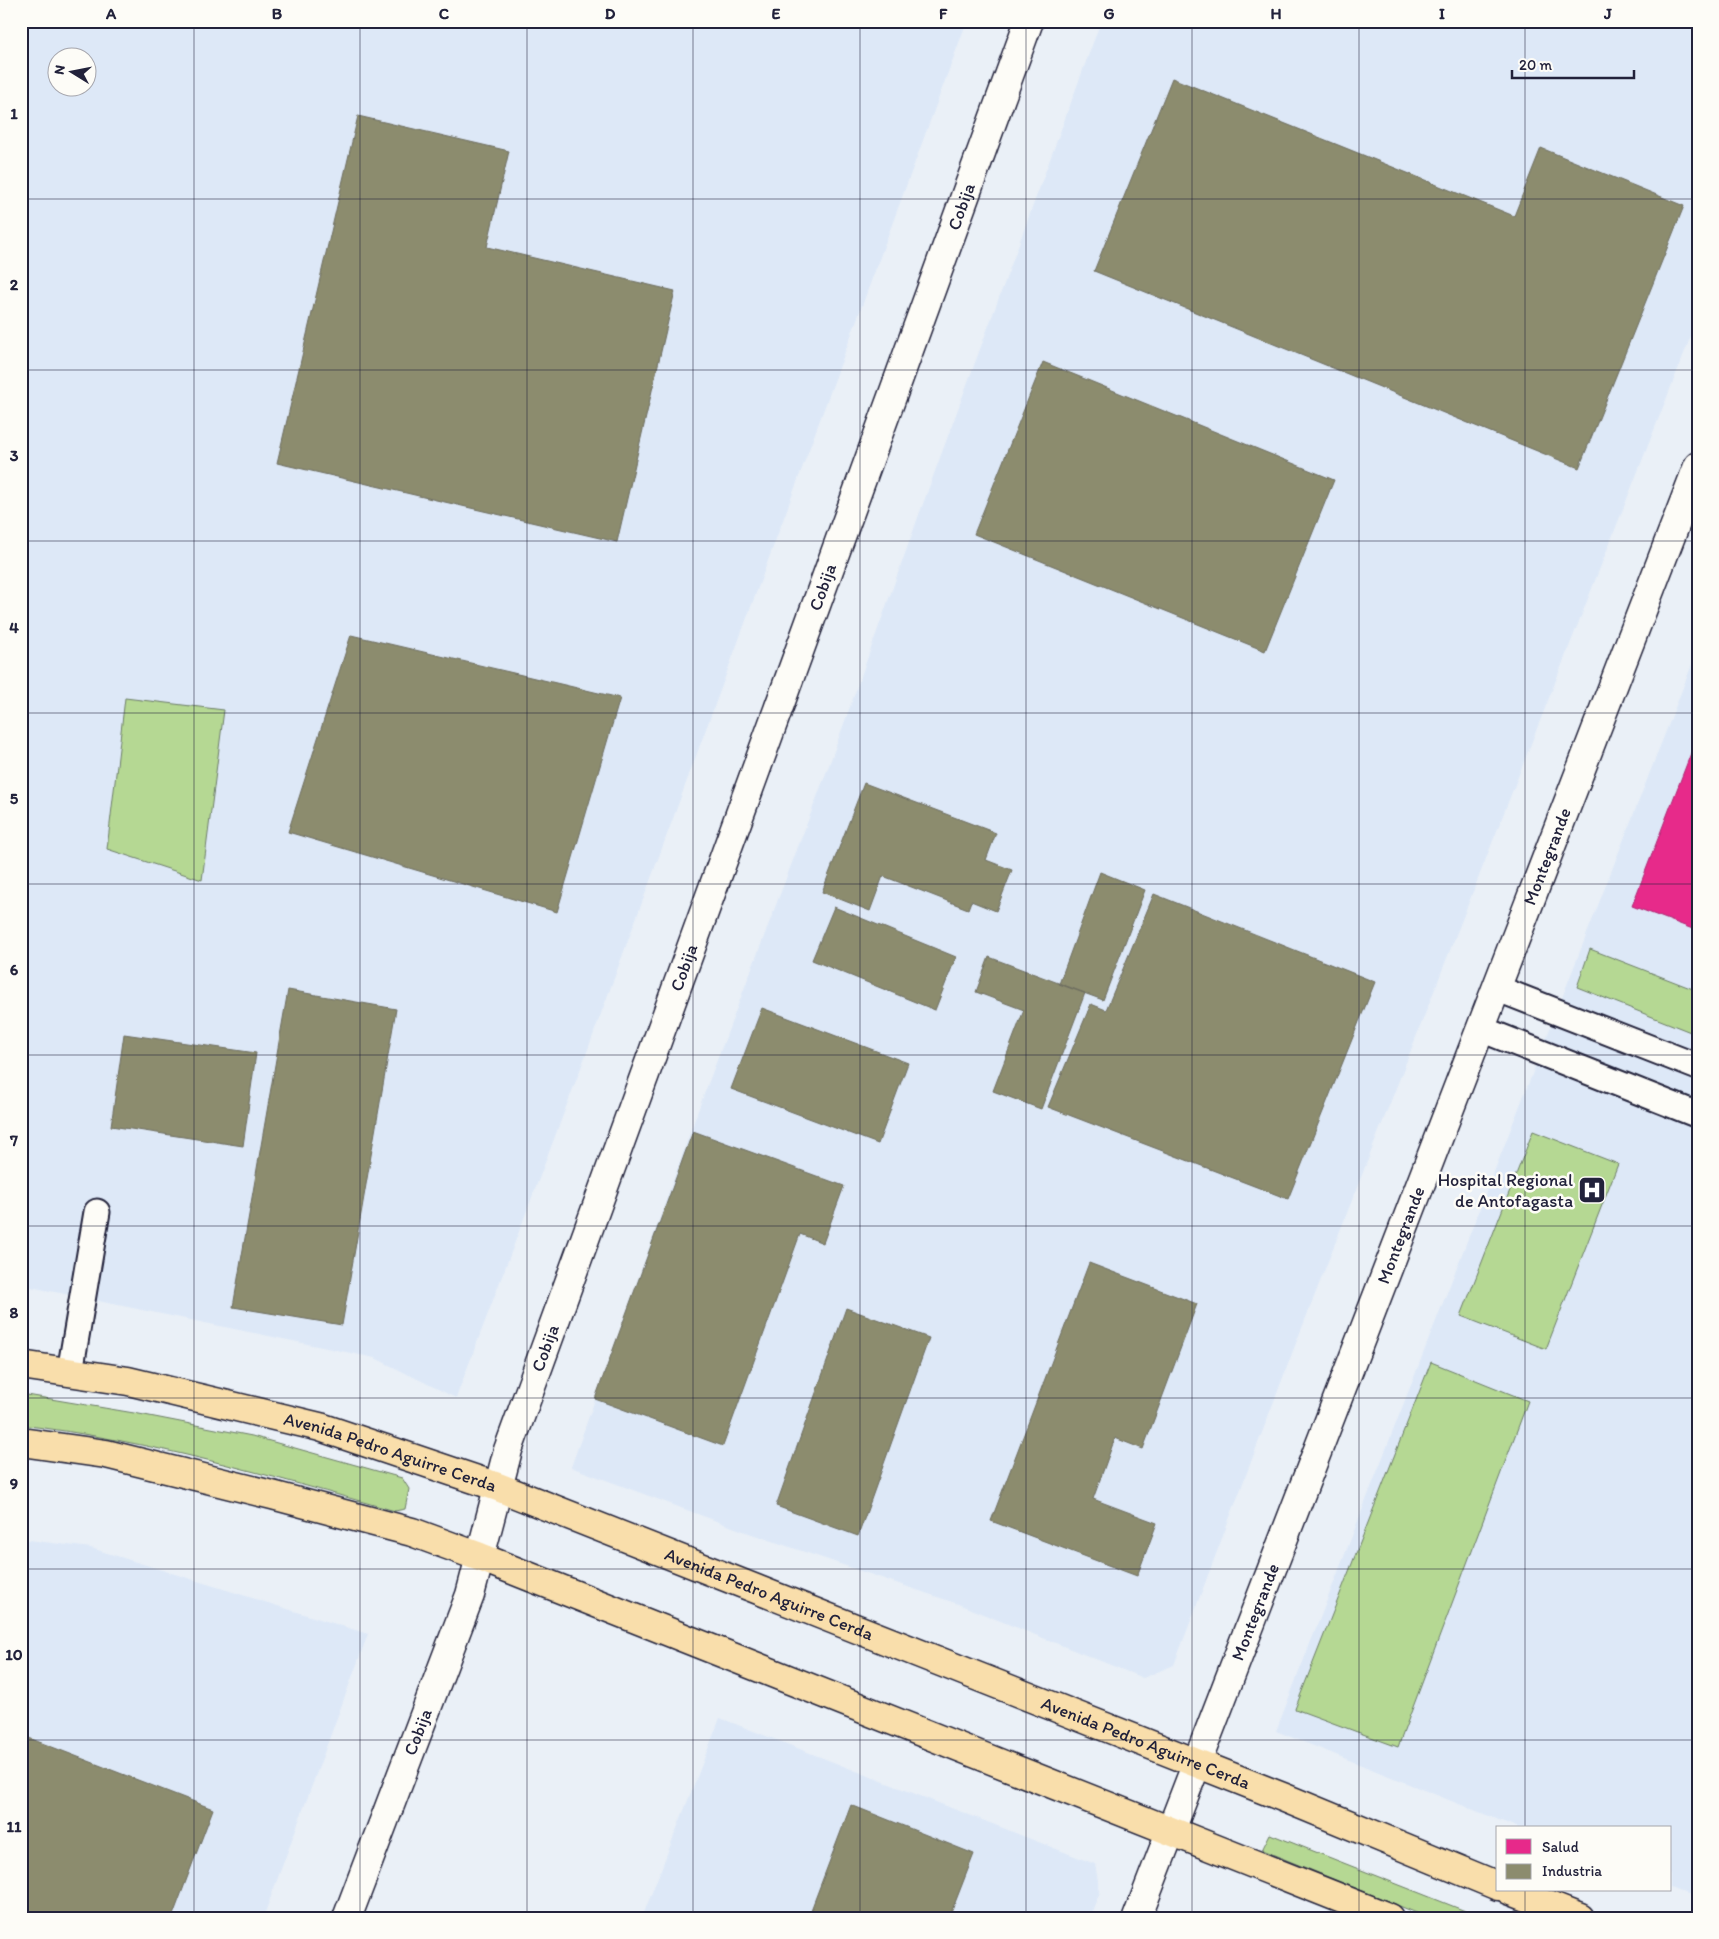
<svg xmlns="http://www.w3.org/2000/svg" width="1719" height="1939" font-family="Itim,sans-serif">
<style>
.built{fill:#dde8f7;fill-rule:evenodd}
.green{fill:#b5d893;stroke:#6c7d67}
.health{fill:#e7298a;stroke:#ac2772}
.industry{fill:#8c8c6e;stroke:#6c6c5f}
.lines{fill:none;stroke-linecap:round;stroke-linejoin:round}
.service-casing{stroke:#22223b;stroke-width:29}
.minor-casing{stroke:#22223b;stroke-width:31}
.tertiary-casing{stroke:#22223b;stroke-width:31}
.primary-casing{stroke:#22223b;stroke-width:31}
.service{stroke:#fdfcf7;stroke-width:25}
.minor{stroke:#fdfcf7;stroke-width:28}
.tertiary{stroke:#fdfcf7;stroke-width:28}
.primary{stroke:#f9deab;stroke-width:28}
.grid{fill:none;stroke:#22223b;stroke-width:1;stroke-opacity:0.55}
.labels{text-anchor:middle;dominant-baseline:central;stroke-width:5;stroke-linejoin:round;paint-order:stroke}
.street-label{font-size:18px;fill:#22223b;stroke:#fdfcf7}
.poi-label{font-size:18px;fill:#22223b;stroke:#fdfcf7;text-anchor:end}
.neatline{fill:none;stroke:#22223b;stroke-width:2}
.grid-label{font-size:16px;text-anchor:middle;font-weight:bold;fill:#22223b}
</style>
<rect width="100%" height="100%" fill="#eaf0f7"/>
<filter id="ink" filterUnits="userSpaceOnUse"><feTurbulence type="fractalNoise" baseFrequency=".02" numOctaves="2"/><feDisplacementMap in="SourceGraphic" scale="10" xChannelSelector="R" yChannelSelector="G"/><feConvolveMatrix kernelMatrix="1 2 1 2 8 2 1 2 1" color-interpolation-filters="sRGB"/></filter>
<g filter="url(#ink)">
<!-- built -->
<path class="built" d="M21,21H967L588,1049L456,1398L375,1358L21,1285ZM58,58H88V88H58Z
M1101,21H1698V318L1296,1343L1174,1665L1143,1678L958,1604L746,1532L571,1467L700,1105L828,768L920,512Z
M1698,649V1898L1670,1887V1828H1519L1276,1731Z
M21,1539L91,1548L368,1634L263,1918H21Z
M720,1718L1095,1864L1100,1892L1089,1918H642Z"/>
<!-- green -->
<path class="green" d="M125,698L224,710L202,880L107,849Z
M1590,949L1698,991V1035L1577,987Z
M1533,1131L1618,1164L1546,1349L1461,1316Z
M1431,1362L1528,1401L1398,1747L1295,1709Z
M21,1394L134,1413L252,1436L402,1478L409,1489L405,1509L395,1511C272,1476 148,1440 21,1425Z
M1270,1834L1483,1918H1429L1262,1850Z"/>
<!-- health -->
<path class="health" d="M1698,735V931L1632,906Z"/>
<!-- industry -->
<path class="industry" d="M1172,78L1514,216L1541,148L1684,206L1579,468L1094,271Z
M358,116L509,151L487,247L675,291L617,542L277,463Z
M1043,362L1334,480L1265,651L974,534Z
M351,635L620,698L557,912L288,832Z
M864,783L996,833L986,860L1012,870L996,911L971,901L968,909L883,876L870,911L822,892Z
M1100,872L1145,890L1103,1000L1059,984Z
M1154,894L1375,982L1288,1199L1048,1107L1091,1004L1106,1010Z
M834,907L956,957L935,1010L812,960Z
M989,957L1085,993L1041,1109L993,1091L1024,1010L976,992Z
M288,990L396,1009L342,1325L233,1307Z
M762,1008L908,1063L878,1144L731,1089Z
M124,1034L256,1053L243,1146L111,1126Z
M693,1131L844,1186L823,1243L800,1234L723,1446L595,1399Z
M1089,1263L1197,1304L1143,1449L1115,1438L1093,1499L1157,1523L1137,1576L991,1521Z
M846,1308L929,1338L858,1536L776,1506Z
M21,1735L213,1809L172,1918H21Z
M851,1805L974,1854L949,1918H808Z"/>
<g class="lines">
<!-- service casing -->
<g class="service-casing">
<path id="service" d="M1496,988L1698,1067
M1481,1029L1698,1115
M70,1372L97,1212"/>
</g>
<!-- minor casing -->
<g class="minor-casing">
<g id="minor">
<path id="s1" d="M1137,1918L1698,466"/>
</g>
</g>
<!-- tertiary casing -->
<g class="tertiary-casing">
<g id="tertiary">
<path id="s2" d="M347,1918L470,1595L508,1450L1029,21"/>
</g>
</g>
<!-- primary casing -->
<g class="primary-casing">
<g id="primary">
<path id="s3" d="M21,1365L128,1381L320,1427L498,1487L1285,1798L1498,1886"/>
<path d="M21,1442L106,1454L272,1495L412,1532L480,1557L1390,1918"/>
<path d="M1509,1890L1580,1918"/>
</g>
</g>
<!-- service -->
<use href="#service" class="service"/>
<!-- minor -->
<use href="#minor" class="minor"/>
<!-- tertiary -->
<use href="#tertiary" class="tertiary"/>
<!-- primary -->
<use href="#primary" class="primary"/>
</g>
</g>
<!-- grid -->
<path class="grid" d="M194,21V1918M360,21V1918M527,21V1918M693,21V1918M860,21V1918M1026,21V1918M1192,21V1918M1359,21V1918M1525,21V1828M21,199H1698M21,370H1698M21,541H1698M21,713H1698M21,884H1698M21,1055H1698M21,1226H1698M21,1398H1698M21,1569H1698M21,1740H1698M1525,1890V1918"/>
<!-- icons -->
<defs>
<g id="hospital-square" transform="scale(1.4375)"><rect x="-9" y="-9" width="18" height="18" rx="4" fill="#22223b" stroke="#fdfcf7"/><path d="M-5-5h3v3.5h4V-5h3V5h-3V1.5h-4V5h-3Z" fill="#fff"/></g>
</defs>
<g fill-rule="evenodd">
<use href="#hospital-square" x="1592" y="1190"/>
</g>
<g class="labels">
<!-- street labels -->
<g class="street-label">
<text stroke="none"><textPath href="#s2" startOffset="1819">Cobija</textPath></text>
<text stroke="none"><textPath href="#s2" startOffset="1414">Cobija</textPath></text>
<text stroke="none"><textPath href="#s1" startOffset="1138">Montegrande</textPath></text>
<text stroke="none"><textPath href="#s2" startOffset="1009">Cobija</textPath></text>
<text stroke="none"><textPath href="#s1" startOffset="732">Montegrande</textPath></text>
<text stroke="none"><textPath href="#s2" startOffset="604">Cobija</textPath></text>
<text stroke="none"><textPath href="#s3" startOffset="380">Avenida Pedro Aguirre Cerda</textPath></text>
<text stroke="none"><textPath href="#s3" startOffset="785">Avenida Pedro Aguirre Cerda</textPath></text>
<text stroke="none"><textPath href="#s1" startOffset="328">Montegrande</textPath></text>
<text stroke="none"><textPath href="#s2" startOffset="199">Cobija</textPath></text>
<text stroke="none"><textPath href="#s3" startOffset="1190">Avenida Pedro Aguirre Cerda</textPath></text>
</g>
<!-- poi labels -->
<g class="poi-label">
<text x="1573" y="1180">Hospital Regional<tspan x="1573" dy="21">de Antofagasta</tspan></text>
</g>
</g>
<!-- margin -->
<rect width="1719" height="1939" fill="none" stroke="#fdfcf7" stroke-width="55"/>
<!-- legend -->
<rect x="1496" y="1826" width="175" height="65" fill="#fdfcf7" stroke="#a5a5ac"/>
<rect x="1506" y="1839" width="25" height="15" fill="#e7298a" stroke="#a5a5ac"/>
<text x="1542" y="1852" font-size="15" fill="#22223b">Salud</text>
<rect x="1506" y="1864" width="25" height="15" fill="#8c8c6e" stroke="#a5a5ac"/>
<text x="1542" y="1876" font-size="15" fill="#22223b">Industria</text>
<!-- north arrow -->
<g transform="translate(72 72) rotate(280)"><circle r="24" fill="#fdfcf7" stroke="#a5a5ac"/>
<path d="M0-4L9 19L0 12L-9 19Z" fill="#22223b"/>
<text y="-8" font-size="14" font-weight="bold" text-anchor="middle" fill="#22223b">N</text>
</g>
<!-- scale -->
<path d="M1512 70v8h122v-8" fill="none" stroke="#22223b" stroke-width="2.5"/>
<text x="1519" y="70" font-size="15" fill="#22223b" stroke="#fdfcf7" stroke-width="4" paint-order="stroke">20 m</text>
<rect x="28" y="28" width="1664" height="1884" class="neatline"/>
<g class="grid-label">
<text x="111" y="19">A</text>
<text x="277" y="19">B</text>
<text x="444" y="19">C</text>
<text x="610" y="19">D</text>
<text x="776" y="19">E</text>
<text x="943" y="19">F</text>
<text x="1109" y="19">G</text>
<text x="1276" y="19">H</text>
<text x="1442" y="19">I</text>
<text x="1608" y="19">J</text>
<text x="14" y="119">1</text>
<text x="14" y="290">2</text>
<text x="14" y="461">3</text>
<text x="14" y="633">4</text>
<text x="14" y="804">5</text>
<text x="14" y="975">6</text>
<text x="14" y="1146">7</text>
<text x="14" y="1318">8</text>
<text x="14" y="1489">9</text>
<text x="14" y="1660">10</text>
<text x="14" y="1832">11</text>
</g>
</svg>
